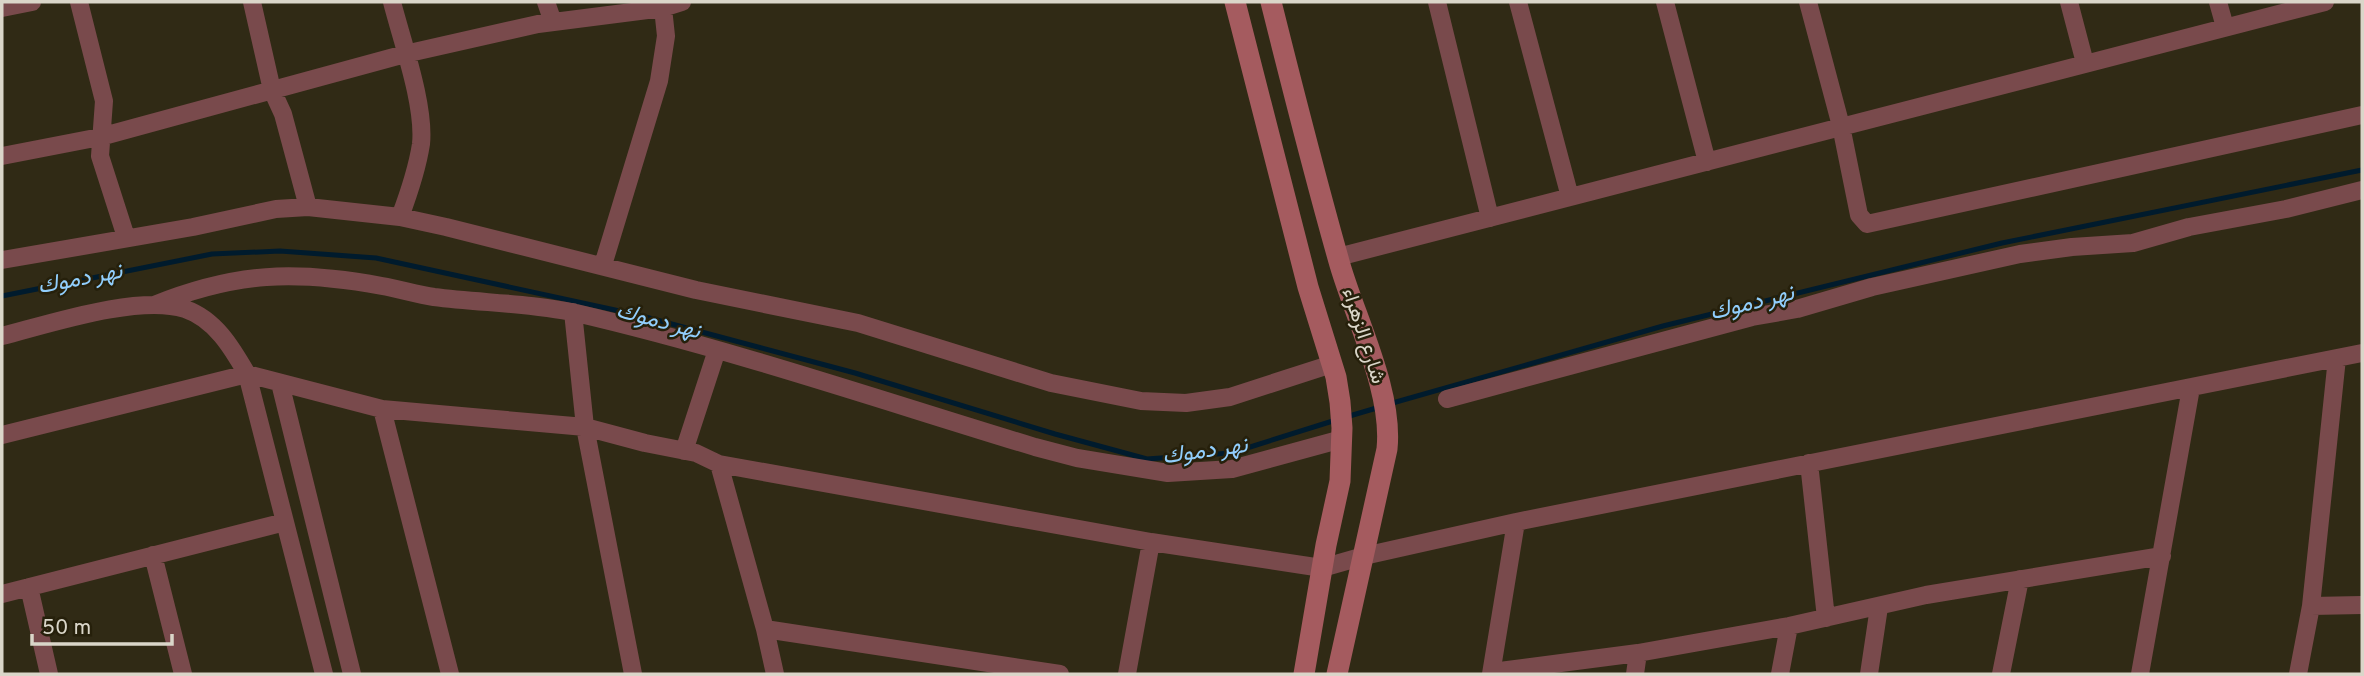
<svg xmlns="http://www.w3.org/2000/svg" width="2364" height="676" font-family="Overpass,Vazirmatn,sans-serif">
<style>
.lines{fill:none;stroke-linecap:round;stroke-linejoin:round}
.stream{stroke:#001b2d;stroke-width:5}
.street{stroke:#794a4c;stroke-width:18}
.secondary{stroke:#a55b5f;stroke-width:21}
.labels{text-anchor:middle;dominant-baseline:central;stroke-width:5;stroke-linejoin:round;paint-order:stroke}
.street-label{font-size:21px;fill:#dad6c9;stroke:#26200b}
.water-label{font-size:23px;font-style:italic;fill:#91cefc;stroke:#26200b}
</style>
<rect width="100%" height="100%" fill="#302a15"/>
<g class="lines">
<!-- stream -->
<path class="stream" d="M2,296L212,254L280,251L376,258L638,315L855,373L1055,434L1147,459L1231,453L1336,420
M1389,404L1663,326L2002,243L2362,170
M1346,417L1380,407"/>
<!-- street -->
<path class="street" d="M79,2L104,101L100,156L126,237
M252,2L272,90L283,114L308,207
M392,2C402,41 425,105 421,144C417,170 409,193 400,217
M546,2L553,22
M1437,2L1490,218
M1518,2L1570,197
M1665,2L1707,162
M1808,2L1841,126L1859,215L1867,224L2362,115
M2069,2L2085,63
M2218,2L2225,27
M2,8L32,2
M2,156L100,137L405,54L538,24L663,8L682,2
M1338,257L2325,2
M2,260L193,227L276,209L308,207L400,217L446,227L696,290L858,323L1051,383L1141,401L1186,403L1230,397L1332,364
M603,265L659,81L666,36L663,8
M154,305C236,272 295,270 382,286C399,289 416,294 434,297C480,303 532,303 576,313C731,349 883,401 1035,447L1077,458L1168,473L1232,469L1342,439
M573,312L585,427L633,674
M2,336C49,324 139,294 185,309C215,319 232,348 247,374L324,674
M280,383L352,674
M1447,399L1752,317L1797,309L1872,287L2020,254L2072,247L2133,243L2189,227L2286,209L2362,190
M382,409L450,674
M2,435L247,374L382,409L585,427L645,443L696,453L719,464L1151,542L1322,568L1364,556L1516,522L2362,353
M684,451L717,350
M1809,463L1826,618
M719,464L765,629L775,674
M153,555L183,674
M29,587L49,674
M2,594L285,522
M2311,606L2362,605
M765,629L1060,674
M1492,672L1638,653L1789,626L1926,595L2162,556
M1127,674L1151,542
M1491,674L1516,522
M1635,674L1638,653
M1780,674L1789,626
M1869,674L1879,607
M2001,674L2020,579
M2140,674L2191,388
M2298,674L2311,606L2337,358"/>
<!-- secondary -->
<path class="secondary" d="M1235,2L1308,287L1336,377L1340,402L1342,428L1340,481L1326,545L1304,674
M1271,2C1293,90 1315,177 1340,265C1356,320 1393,392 1387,449L1337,674"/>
</g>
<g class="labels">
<!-- street labels -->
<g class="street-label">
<text transform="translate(1363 336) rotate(72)">شارع الزهراء</text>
</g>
<!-- water labels -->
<g class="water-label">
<text transform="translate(80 280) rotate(-11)">نهر دموك</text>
<text transform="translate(1752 304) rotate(-14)">نهر دموك</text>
<text transform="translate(658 322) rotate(15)">نهر دموك</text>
<text transform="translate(1205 452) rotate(-8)">نهر دموك</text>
</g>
</g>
<!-- border -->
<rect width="2364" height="676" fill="none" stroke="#dad6c9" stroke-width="7"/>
<!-- scale -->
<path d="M32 634v10h140v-10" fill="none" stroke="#dad6c9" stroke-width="3.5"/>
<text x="42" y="634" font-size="21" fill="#dad6c9" stroke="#26200b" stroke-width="5" paint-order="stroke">50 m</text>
</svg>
